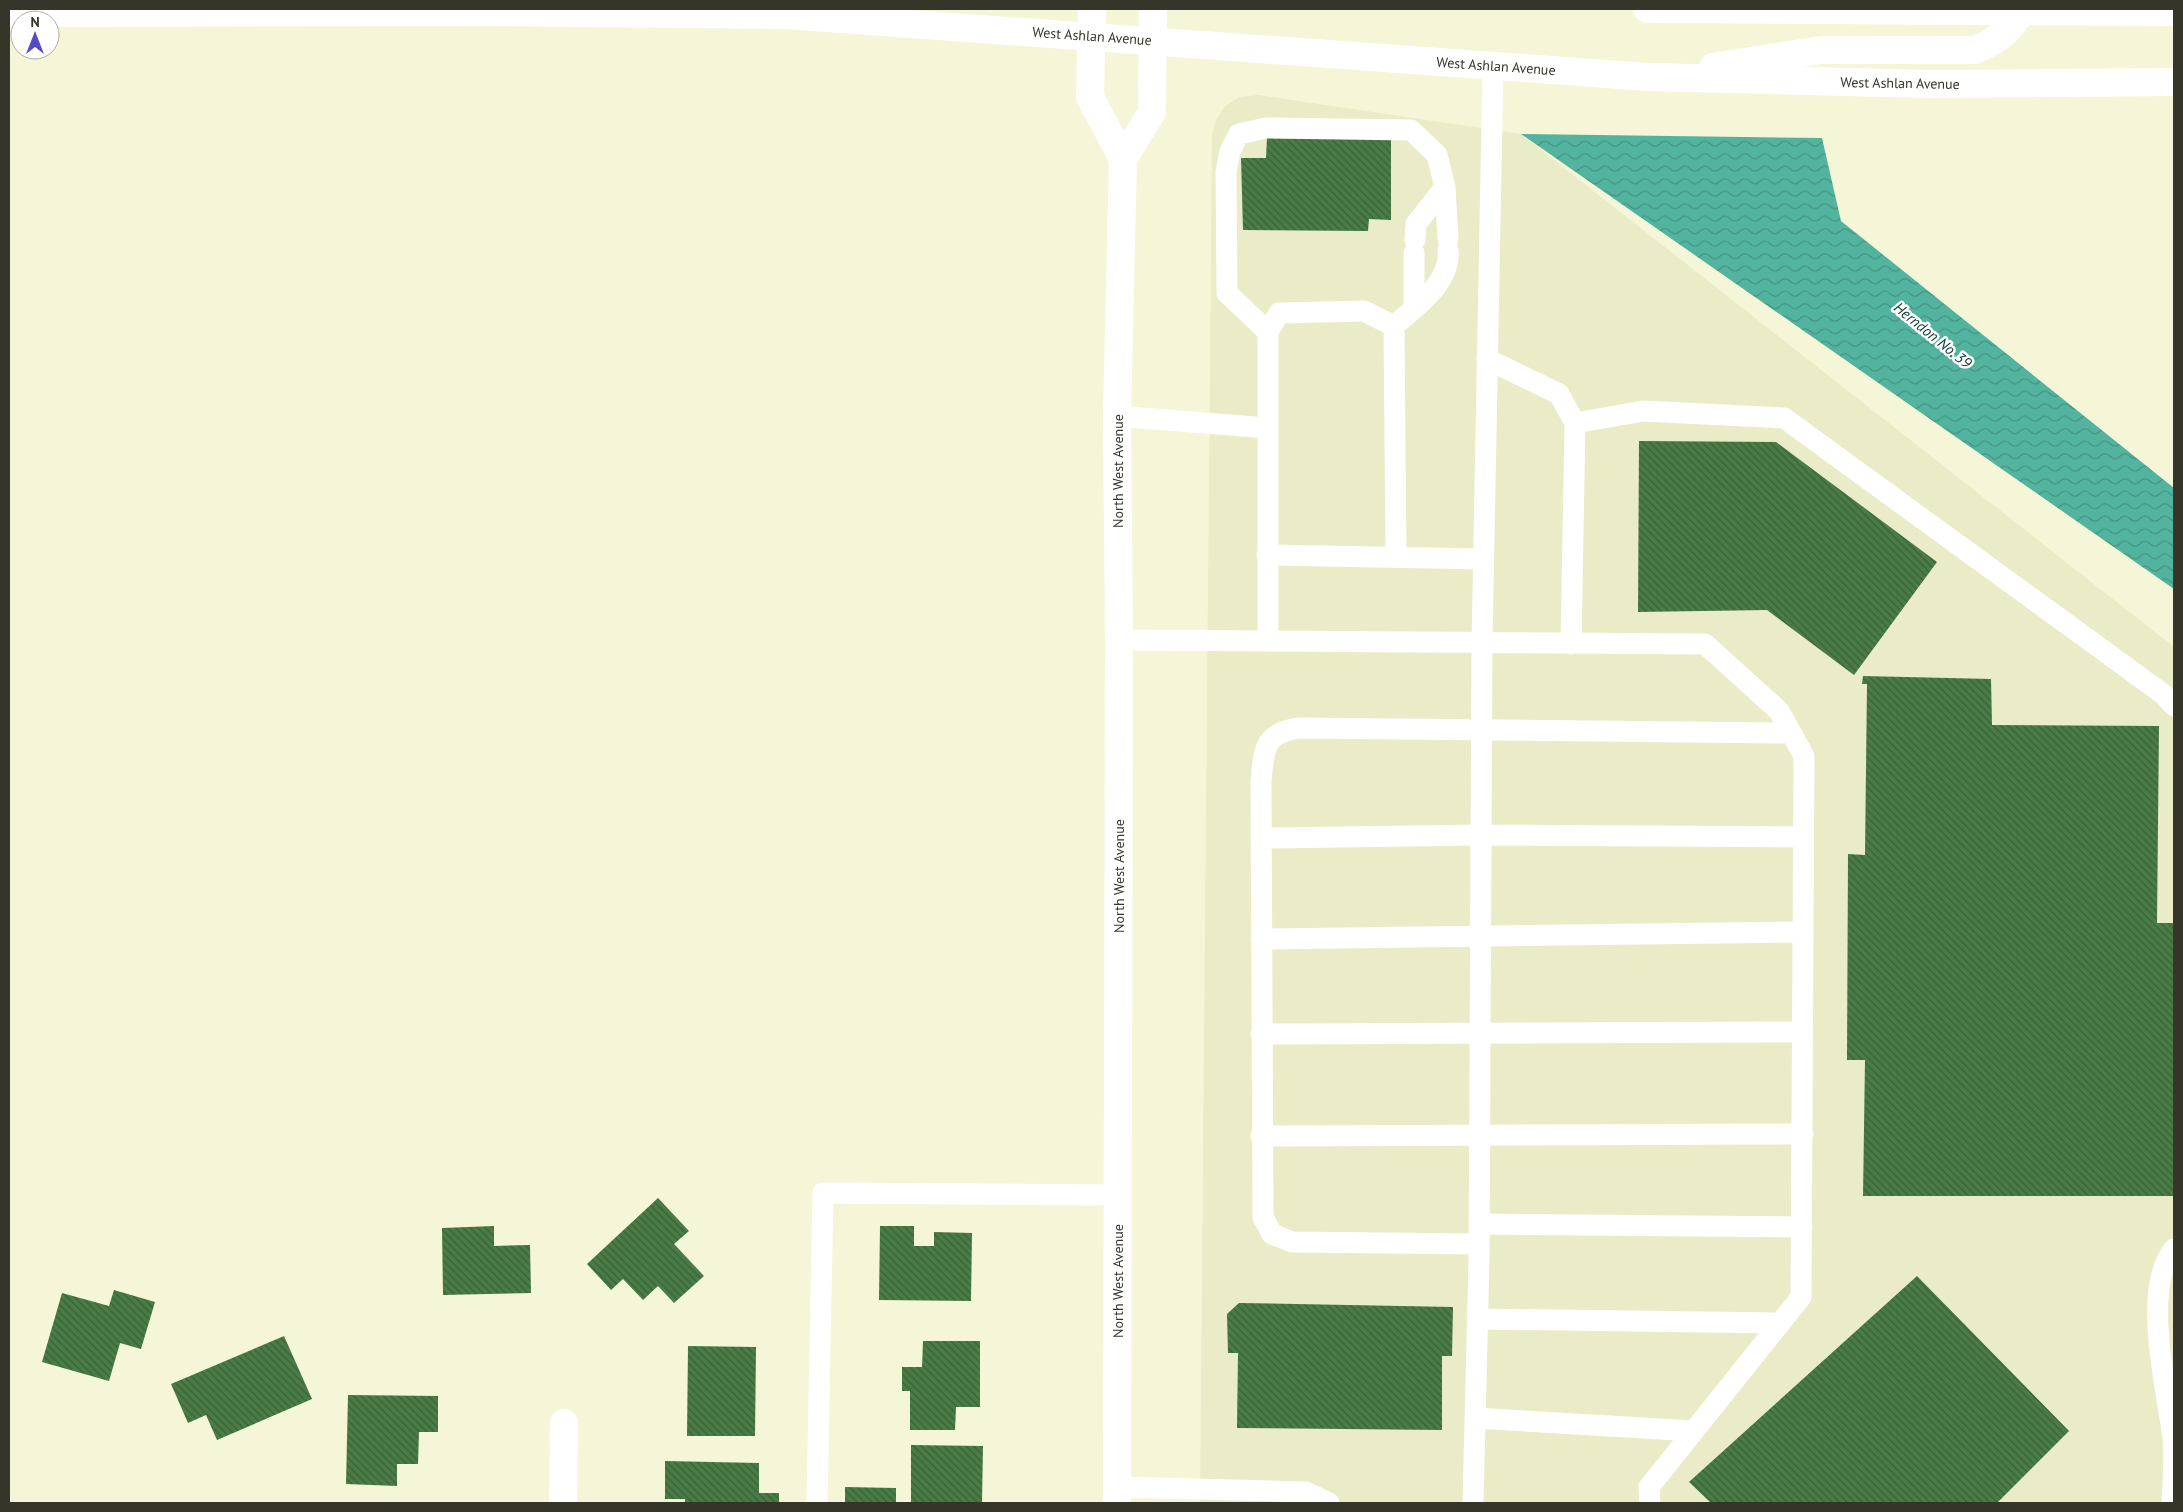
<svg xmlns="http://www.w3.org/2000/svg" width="2183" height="1512" font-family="'PT Sans',sans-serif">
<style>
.built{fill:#eaebc7}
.water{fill:url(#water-waves)}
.building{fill:url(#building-back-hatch)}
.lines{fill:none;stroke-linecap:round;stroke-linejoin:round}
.service{stroke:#fff;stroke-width:21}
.minor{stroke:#fff;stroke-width:28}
.secondary{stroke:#fff;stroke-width:28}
.primary{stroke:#fff;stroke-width:28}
.labels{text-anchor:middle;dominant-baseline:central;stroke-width:5;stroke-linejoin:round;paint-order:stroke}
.street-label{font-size:14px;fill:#35352a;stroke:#fff}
.water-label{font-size:15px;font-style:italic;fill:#17433a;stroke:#fff}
</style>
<defs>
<pattern id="water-waves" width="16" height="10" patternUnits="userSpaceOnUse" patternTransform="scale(1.25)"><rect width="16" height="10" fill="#52b49f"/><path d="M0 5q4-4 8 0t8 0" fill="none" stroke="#459382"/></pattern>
<pattern id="building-back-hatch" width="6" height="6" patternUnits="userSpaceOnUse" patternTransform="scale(1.25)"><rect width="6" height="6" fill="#497c47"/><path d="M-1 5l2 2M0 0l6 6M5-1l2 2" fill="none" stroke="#3b6138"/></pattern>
</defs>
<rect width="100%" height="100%" fill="#f5f6d8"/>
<!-- built -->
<path class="built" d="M1258,95L1521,134L2174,647V1503H1200L1212,135L1216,120L1225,106L1240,97Z"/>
<!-- water -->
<path class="water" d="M1521,134L1822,138L1841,221L2174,488V589Z"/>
<!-- building -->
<path class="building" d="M1267,138L1391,139V220L1369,219L1368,231L1243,230L1241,158H1266Z
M1639,441L1776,442L1937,562L1854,675L1767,610L1638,612Z
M1863,676L1991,679L1992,725L2159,726L2157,923H2174V1196H1863L1865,1060H1847L1848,854L1865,855L1867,684H1862Z
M658,1198L689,1231L674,1244L704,1276L674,1303L658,1286L643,1300L623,1279L611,1290L587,1264Z
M494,1226V1246L530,1245L531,1293L443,1295L442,1228Z
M880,1226H914V1246H934V1232L972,1233L971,1301L879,1300Z
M1917,1276L2069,1431L1997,1503H1711L1689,1482Z
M114,1290L155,1302L141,1349L120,1343L109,1381L42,1362L62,1293L109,1306Z
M1239,1303L1453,1307L1452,1356H1442V1430L1237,1428L1238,1353H1228L1227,1314Z
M284,1336L312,1399L217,1440L206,1415L188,1423L171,1384Z
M923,1341H980V1407H956L955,1430H910V1391H902V1367H922Z
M688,1346L756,1347L755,1436H687Z
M348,1395L438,1396V1432H419L418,1464H397V1486L346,1484Z
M911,1445L983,1446L982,1503H911Z
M665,1461L759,1463V1493H779V1503H685V1499H665Z
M845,1487L896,1488V1503H845Z"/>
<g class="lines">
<!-- service -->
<path class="service" d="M1415,240L1416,224L1445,187
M1414,253V308
M1394,326C1415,307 1452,282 1448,250
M1268,332L1227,293L1226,172L1230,151L1239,134L1266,128L1411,130L1437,155L1445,187L1448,239
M1487,359L1559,394L1575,423L1571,644
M1117,416L1267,428
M1575,423L1643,411L1784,418L2163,694L2174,706
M1267,555L1483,559
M1119,640L1705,644L1779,711L1804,756L1801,1297L1649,1487L1650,1503
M1268,641V332L1279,313L1364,311L1394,326L1396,557
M1261,838L1481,835L1803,837
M1261,939L1803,932
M1261,1034L1803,1032
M1261,1136L1803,1134
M1479,1224L1802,1227
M1479,1244L1292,1242L1272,1234L1263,1217L1261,782C1264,750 1263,733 1299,728L1791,733
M1478,1319L1779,1323
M1475,1418L1694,1431
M1117,1487L1306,1492L1329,1503
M817,1503L823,1193L1118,1195
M1473,1503L1479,1259L1482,643L1493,66
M2172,1503C2173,1482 2175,1459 2173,1438C2167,1390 2141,1288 2174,1249"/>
<!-- minor -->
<path class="minor" d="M563,1503L564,1423"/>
<!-- secondary -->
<path class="secondary" d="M1092,9L1090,97L1123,159L1117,416L1119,640L1117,1503
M1123,159L1152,112L1153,9"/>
<!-- primary -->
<path class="primary" d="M1647,9L2174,12
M9,13L492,12L786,15L1648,77L1927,84L2174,82
M1713,67L1821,50H1975C1995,41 2009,33 2020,13"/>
</g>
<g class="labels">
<!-- street labels -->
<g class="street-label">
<text transform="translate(1092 36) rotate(4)">West Ashlan Avenue</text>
<text transform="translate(1496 66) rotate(4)">West Ashlan Avenue</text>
<text transform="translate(1900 83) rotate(1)">West Ashlan Avenue</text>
<text transform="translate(1118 471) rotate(-90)">North West Avenue</text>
<text transform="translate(1119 876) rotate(-90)">North West Avenue</text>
<text transform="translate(1118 1281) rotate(-90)">North West Avenue</text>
</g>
<!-- water labels -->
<g class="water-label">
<text transform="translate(1933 335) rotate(39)">Herndon No. 39</text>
</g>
</g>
<!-- border -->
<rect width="2183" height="1512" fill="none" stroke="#35352a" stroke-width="20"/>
<!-- north arrow -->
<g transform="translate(35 35)"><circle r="24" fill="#ffffff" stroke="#aeaeaa"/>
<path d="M0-4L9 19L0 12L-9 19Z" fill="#534cc3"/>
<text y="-8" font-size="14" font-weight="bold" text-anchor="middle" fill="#35352a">N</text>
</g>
</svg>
